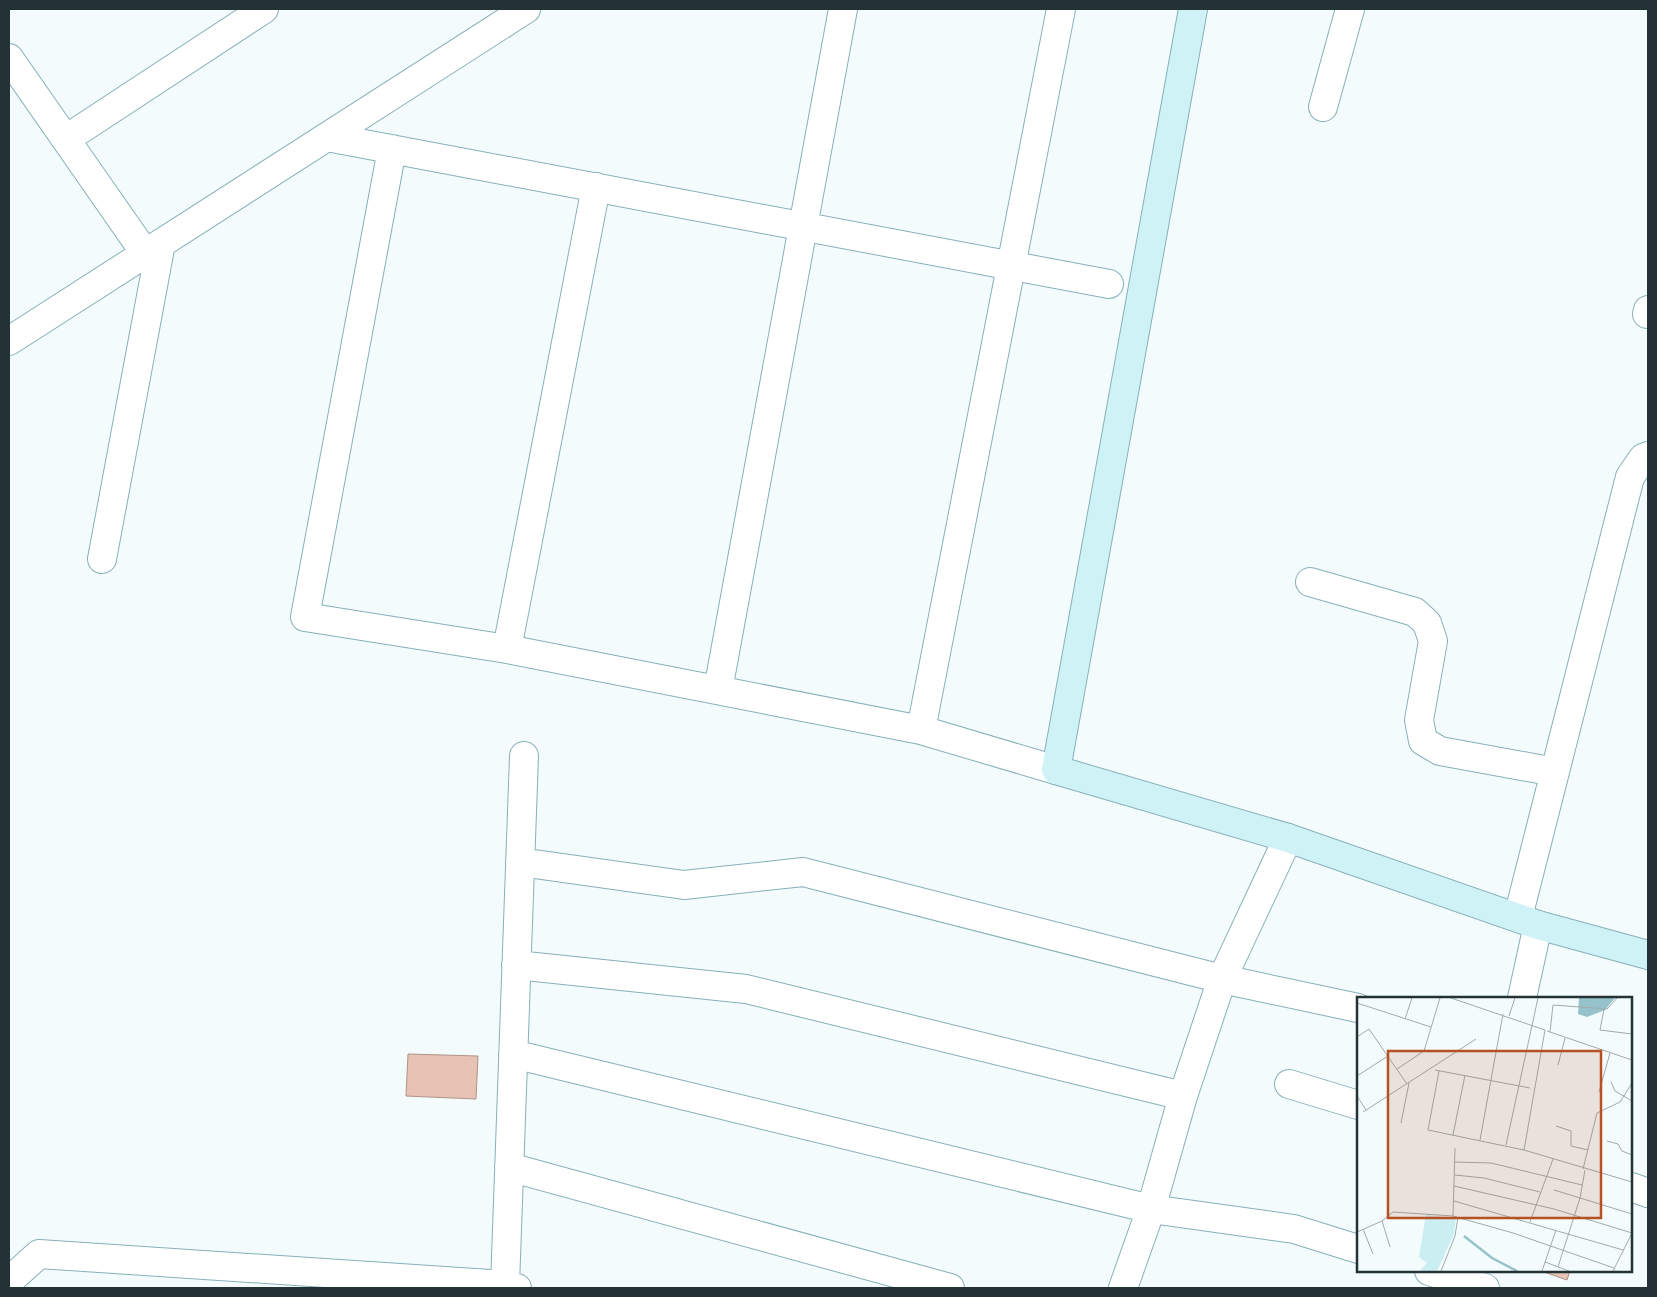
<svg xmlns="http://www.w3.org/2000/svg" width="1657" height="1297" font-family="'Roboto Serif',serif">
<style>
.building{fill:#e6c3b5;stroke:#b39285}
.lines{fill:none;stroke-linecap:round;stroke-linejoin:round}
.minor-casing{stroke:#87b0b7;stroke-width:30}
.secondary-casing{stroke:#87b0b7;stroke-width:30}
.minor{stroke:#fff;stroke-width:28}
.secondary{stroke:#cff2f7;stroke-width:28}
.inset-river{fill:none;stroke:#96c3cb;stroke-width:2.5}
.inset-road{fill:none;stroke:#9fabad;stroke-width:1}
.view{fill:#b75123;fill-opacity:0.15;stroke:#b75123;stroke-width:2.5}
.inset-edge{fill:none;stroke:#223235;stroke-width:2.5}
</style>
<rect width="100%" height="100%" fill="#f3fbfd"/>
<!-- building -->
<path class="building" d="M408,1054L478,1056L476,1099L406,1096Z
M1541,1271H1570L1567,1280Z"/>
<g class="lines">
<!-- minor casing -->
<g class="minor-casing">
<path id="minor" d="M9,58L145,253
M1323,107L1350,9
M327,137L1109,284
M66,139L264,9
M392,149L305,617L507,649L921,730L1056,770
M1647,314L1648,310
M9,341L526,9
M102,559L161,243
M1310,582L1415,612L1427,623L1433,641L1419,720L1423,741L1440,751L1555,772
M507,649L596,187
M718,690L843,9
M921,730L1061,9
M520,862L684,885L803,872L1222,979L1358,1008
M1518,917L1630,477L1643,458L1648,456
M516,965L746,989L1183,1096
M1522,998L1538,925
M513,1054L1151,1209L1294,1229L1358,1249
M1289,1084L1358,1105
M509,1167L950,1288
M1631,1187L1648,1193
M1429,1271L1485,1288
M9,1281L39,1254L505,1285L517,1288
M505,1285L524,756
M1123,1288L1151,1209L1183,1096L1222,979L1288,838"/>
</g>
<!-- secondary casing -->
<g class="secondary-casing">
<path id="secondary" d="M1193,9L1056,770L1288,838L1538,925L1648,955"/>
</g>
<!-- minor -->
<use href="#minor" class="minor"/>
<!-- secondary -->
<use href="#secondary" class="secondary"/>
</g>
<!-- overview -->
<g transform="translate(1357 997)">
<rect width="275" height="275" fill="#f3fbfd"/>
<path d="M69,218L99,221L97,237L80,274H63L70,266L62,260Z" fill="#cbeef3"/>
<path d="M222,1H258L248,13L230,20L221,17Z" fill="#96c3cb"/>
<path class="inset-river" d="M107,239L135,261L160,274"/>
<path class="inset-road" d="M94,1L188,33L167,153L275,185M0,6L74,30M247,12L243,33L275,37M152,19L158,1M48,22L55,1M190,34L275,63M193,35L196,8L250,12L260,1M0,40L12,32L50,87M201,68L208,41M40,72L67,54L83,1M78,73L173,91M82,74L71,133L167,153M0,79L31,59M254,85L258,94L275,104M242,95L253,56M0,99L9,113M6,115L119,42M44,126L52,86M199,129L214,134V149L231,153M96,138L108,78M123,143L146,17M250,144L261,147L265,154L275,158M149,148L181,1M98,165L134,166L225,188M226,172L240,116L263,105L275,86M98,178L127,181L183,195M97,189L197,212L275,236M197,193L275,217M97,204L266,253M96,219L98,151M25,224L33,250M173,225L196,162M6,232L16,257M0,235L25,224L36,215L96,219L156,236L257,271M188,265L212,274M201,270L223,201L228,173M84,274L98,239L101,220M185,274L199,233M256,274L275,236"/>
<path class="view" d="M31,54H244V221H31Z"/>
<rect width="275" height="275" class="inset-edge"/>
</g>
<!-- border -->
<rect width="1657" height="1297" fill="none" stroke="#223235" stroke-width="20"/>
</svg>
